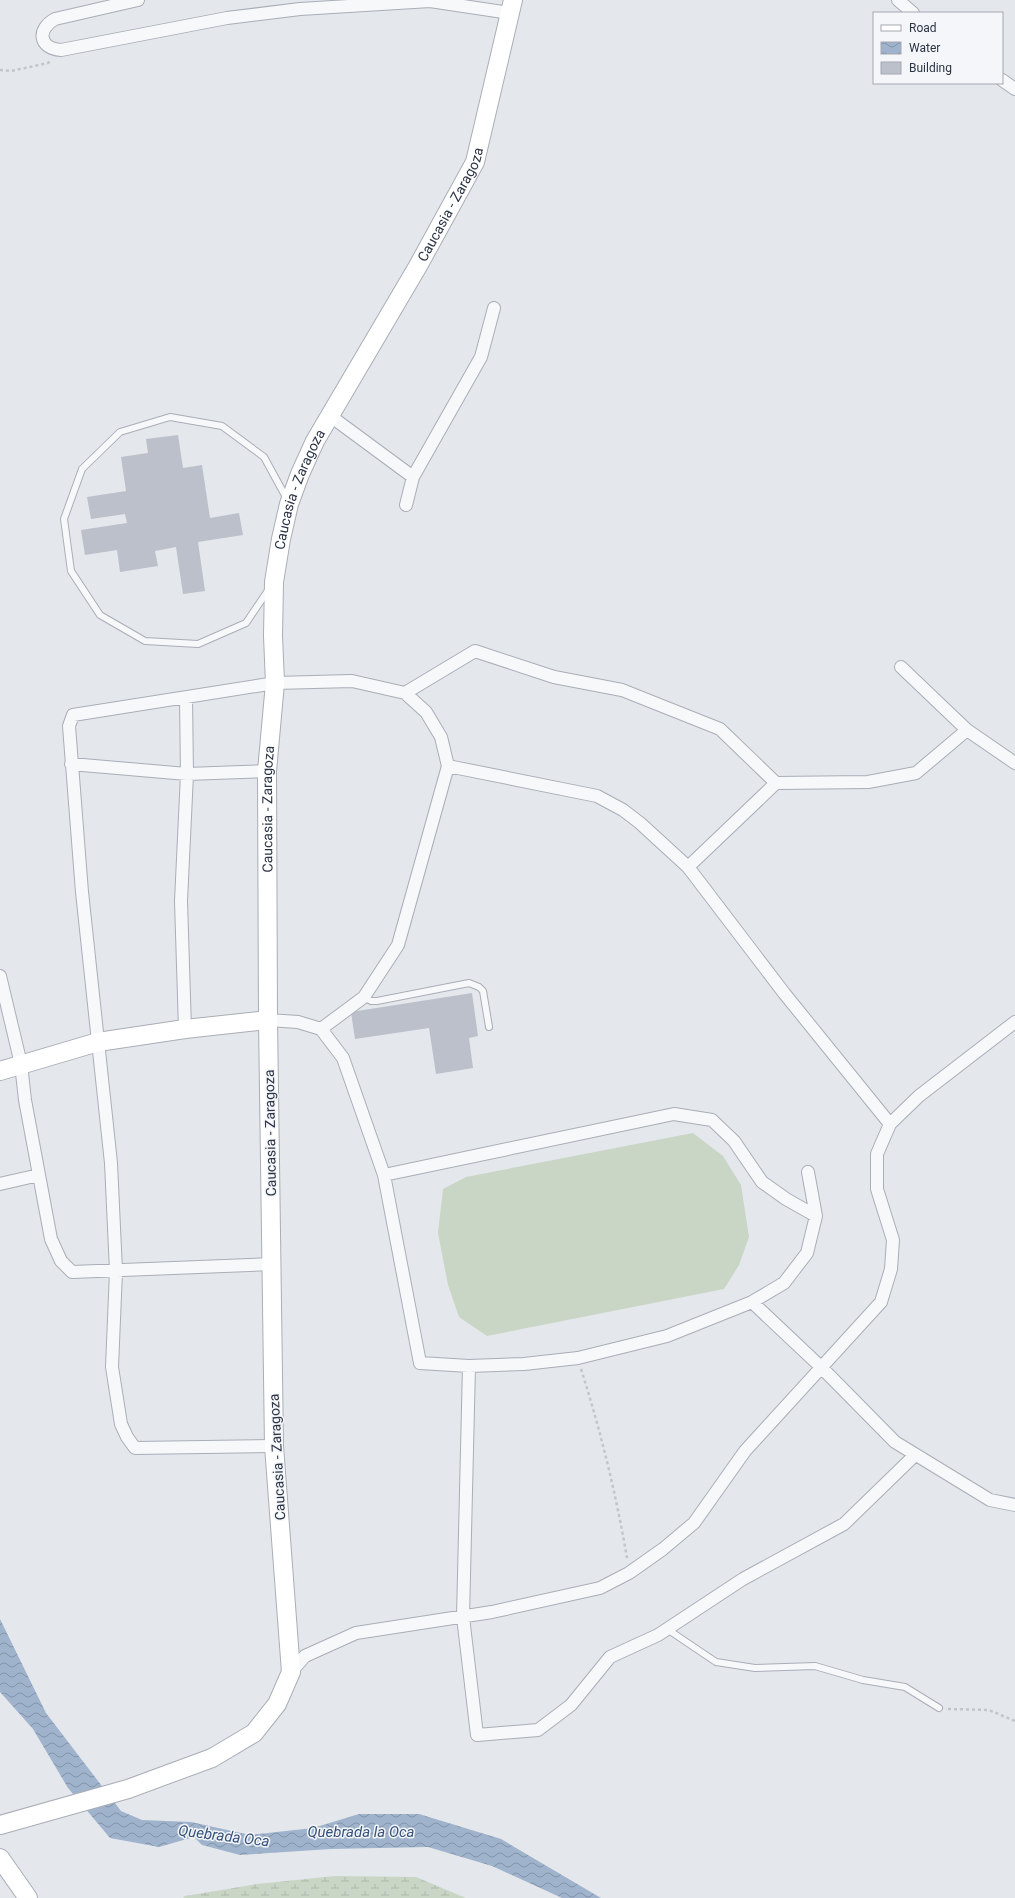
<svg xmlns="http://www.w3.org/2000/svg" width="1015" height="1898" font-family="Roboto,sans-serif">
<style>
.wetland{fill:url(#wetland-marsh)}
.pitch{fill:#c9d6c5}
.water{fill:url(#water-waves)}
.building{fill:#bbc0ca}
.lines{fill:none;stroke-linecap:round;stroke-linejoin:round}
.lane-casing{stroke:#a9aeb7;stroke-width:8}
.street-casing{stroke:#a9aeb7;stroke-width:14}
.secondary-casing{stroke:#a9aeb7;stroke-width:20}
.path{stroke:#c2c5cb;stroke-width:2.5;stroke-dasharray:3 3;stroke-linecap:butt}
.lane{stroke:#f7f8fa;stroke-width:6}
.street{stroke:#f7f8fa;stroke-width:12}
.secondary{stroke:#fff;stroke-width:18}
.labels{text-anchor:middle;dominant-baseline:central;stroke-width:3;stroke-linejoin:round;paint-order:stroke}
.street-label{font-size:14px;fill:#2b3445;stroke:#f4f6f9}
.water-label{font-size:15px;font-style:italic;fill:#34527a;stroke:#f4f6f9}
</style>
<defs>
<pattern id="wetland-marsh" width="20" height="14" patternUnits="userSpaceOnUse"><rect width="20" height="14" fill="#c9d6c5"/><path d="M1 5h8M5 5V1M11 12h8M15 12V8" fill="none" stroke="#adb8ab"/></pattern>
<pattern id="water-waves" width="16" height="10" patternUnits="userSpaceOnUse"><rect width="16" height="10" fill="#9fb4cc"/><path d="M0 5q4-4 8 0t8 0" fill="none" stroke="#8293a7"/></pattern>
</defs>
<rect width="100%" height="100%" fill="#e4e7ec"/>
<!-- wetland -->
<path class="wetland" d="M335,1876L416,1877L466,1898H183L185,1896L257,1884Z"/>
<!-- pitch -->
<path class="pitch" d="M693,1133L723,1156L741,1185L749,1237L739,1265L724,1289L487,1336L459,1317L448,1285L438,1233L443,1189L466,1177Z"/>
<!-- water -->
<path class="water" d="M0,1619L46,1713L121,1811L142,1820L191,1822L250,1835L313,1828L359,1814H419L501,1839L601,1898H562L492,1866L428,1847L331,1849L240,1855L202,1845L194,1837L159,1847L110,1838L68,1788L33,1729L0,1692Z"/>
<!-- building -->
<path class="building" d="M178,435L183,468L202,465L210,518L239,513L243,535L198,542L205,591L183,594L176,547L155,551L158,566L120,572L117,550L85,555L81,530L127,523L125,514L91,519L87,497L126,491L121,457L148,453L146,439Z
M472,993L478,1036L469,1038L473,1068L436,1074L429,1028L355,1039L351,1012Z"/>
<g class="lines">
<!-- lane casing -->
<g class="lane-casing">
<path id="lane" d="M269,589L246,623L198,644L145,641L100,615L71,571L64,519L82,469L120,432L170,417L222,426L264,457L287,499
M364,997L371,1001H377L469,983L479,987L483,991L489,1027
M667,1629L716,1662L755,1668L815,1666L863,1680L905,1687L939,1708"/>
</g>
<!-- street casing -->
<g class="street-casing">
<path id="street" d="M138,0L55,19C37,29 38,48 61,50L227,18L300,9L430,1L510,13
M898,0L913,13
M1002,80L1015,89
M329,415L413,477
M406,505L413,477L481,357L494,308
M901,667L967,730L1015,763
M405,693L475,651L554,677L622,690L720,729L776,783L868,782L916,773L967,730
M71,764L187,774L267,771
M448,766L597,796L623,810L640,823L688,867L784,993L890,1124
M688,867L776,783
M0,976L21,1064L25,1100L51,1239L61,1261L72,1272L272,1264
M268,1020L298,1022L321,1029L343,1058L384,1175L420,1363L469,1366L524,1364L578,1358L667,1336L752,1302L784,1283L807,1253L816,1216L808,1172
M185,1029L181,901L187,774L186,698
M384,1175L674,1114L712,1120L734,1141L762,1182L786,1199L816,1216
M0,1184L39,1175
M752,1302L822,1368L895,1442L990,1500L1015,1505
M469,1366L463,1617L477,1735L538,1730L571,1705L610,1657L658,1635L743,1579L844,1524L915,1455
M274,1446L135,1448L127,1437L121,1424L112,1367L116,1271L111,1163L82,892L69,726L73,715L275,683L352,681L405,693L426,712L441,737L448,766L398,945L364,997L321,1029
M291,1672L305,1656L356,1633L492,1612L600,1588L629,1573L663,1549L694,1523L745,1451L881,1302L891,1269L893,1240L877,1189V1154L890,1124L919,1096L1015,1022"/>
</g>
<!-- secondary casing -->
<g class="secondary-casing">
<g id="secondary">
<path d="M0,1071L98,1042L185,1029L268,1020"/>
<path id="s1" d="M0,1825L128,1789L212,1758L254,1733L277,1704L291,1672L274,1446L268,1020L267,771L275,683L273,636L274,582L281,539L289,504L300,474L315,441L418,266L475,162L513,0"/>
<path d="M0,1858L28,1898"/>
</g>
</g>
<!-- path -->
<path class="path" d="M0,70L11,71L48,63L51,60
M581,1369C601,1432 616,1494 627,1558
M948,1709L989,1710L1015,1721"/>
<!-- lane -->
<use href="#lane" class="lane"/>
<!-- street -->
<use href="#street" class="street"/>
<!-- secondary -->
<use href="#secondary" class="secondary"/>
</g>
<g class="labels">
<!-- street labels -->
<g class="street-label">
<text stroke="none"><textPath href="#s1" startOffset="1855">Caucasia - Zaragoza</textPath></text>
<text stroke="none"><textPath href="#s1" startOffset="1531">Caucasia - Zaragoza</textPath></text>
<text stroke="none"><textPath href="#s1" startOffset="1207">Caucasia - Zaragoza</textPath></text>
<text transform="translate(270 1133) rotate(-91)">Caucasia - Zaragoza</text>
<text transform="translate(277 1457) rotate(-93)">Caucasia - Zaragoza</text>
</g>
<!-- water labels -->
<g class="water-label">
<text x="361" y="1832">Quebrada la Oca</text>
<text transform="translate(224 1836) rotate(7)">Quebrada Oca</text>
</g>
</g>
<!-- legend -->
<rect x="873" y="12" width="130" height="72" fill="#f4f6f9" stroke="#a4a8b1"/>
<rect x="881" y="25" width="20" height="6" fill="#ffffff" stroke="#a4a8b1"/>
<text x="909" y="32" font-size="12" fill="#2b3445">Road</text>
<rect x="881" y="42" width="20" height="12" fill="url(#water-waves)" stroke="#a4a8b1"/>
<text x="909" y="52" font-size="12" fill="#2b3445">Water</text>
<rect x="881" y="62" width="20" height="12" fill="#bbc0ca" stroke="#a4a8b1"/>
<text x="909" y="72" font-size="12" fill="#2b3445">Building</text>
</svg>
